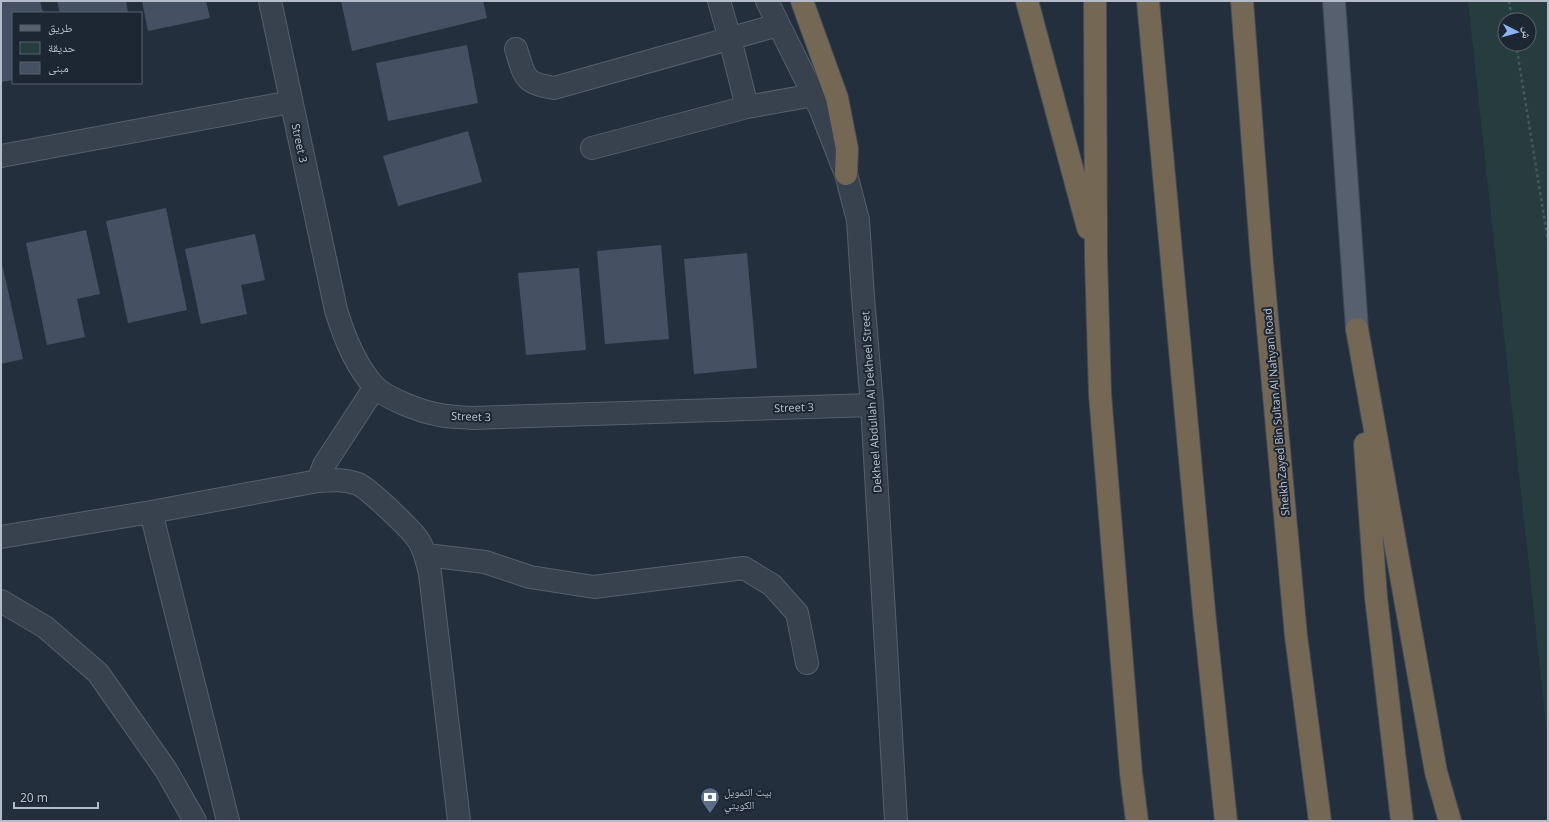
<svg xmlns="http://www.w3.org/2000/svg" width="1549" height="822" font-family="'Noto Sans','Noto Naskh Arabic',sans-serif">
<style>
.green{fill:#263c3f;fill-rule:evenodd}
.building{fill:#455162}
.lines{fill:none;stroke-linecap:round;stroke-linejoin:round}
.minor-casing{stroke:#565f6c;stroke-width:24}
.major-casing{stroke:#414a57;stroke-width:24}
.highway-casing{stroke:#434c59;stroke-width:24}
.path{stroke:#44595c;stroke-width:2.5;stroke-dasharray:3 3;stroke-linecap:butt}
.minor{stroke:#38414e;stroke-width:22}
.major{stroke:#56606e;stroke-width:22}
.highway{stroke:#746855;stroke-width:22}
.labels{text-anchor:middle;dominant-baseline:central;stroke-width:4;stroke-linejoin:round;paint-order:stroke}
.street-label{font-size:11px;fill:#b4bcc9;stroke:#1d2633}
.poi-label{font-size:11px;fill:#b4bcc9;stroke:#1d2633;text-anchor:start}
</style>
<rect width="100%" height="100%" fill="#242f3e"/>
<!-- green -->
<path class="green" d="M1468,1H1548V743ZM1505,20H1529V44H1505Z"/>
<!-- building -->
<path class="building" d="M1,1H40L43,13H13V80L1,82Z
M57,1H126L128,13H60Z
M142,1H206L210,18L148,31Z
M341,1H483L487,18L352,51Z
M467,45L478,103L388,121L376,63Z
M468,131L482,182L398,206L383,156Z
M166,208L187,310L128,323L106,221Z
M86,230L100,294L77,299L85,337L47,345L26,243Z
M255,234L265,280L241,285L247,314L201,324L185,249Z
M661,245L669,339L605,344L597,251Z
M747,253L757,368L694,374L684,259Z
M1,259L23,359L1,364Z
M579,268L586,350L526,355L518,273Z"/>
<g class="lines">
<!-- minor casing -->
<g class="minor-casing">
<path id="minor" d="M270,1L336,310C344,337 355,365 374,386C385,398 420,411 435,414C447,417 460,417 472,418L872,405
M719,1L730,39L747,107
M767,1L820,108L846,174L858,220L863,297L872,405L896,821
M516,49C525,76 522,83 554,88L778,25
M592,148L747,107L814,95
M1,156L291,102
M318,481L324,465L375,387
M151,512L228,821
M1,537L151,512L318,481C332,480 344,479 358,484C368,488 413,531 419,541C425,551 427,562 430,573L459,821
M426,555L485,562L530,577L594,587L744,568L772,585L797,613L807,663
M1,601L45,627L98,673L166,770L195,821"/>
</g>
<!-- major casing -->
<g class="major-casing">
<path id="major" d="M1334,1L1357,329"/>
</g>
<!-- highway casing -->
<g class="highway-casing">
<path id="highway" d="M802,1L837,98L847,149L846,174
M1027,1L1088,228
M1095,1L1096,258L1100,394L1131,773L1137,821
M1148,1L1204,611L1226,821
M1242,1L1262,263L1296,636L1320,821
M1357,329L1436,772L1450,821
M1365,444L1376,597L1402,821"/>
</g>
<!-- path -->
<path class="path" d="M1509,1L1512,20
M1516,44L1548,241"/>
<!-- minor -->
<use href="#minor" class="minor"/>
<!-- major -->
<use href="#major" class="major"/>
<!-- highway -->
<use href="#highway" class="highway"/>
</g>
<!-- icons -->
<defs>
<g id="bank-pin" transform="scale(1)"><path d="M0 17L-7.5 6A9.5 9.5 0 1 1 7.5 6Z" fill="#5c6f8a" stroke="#1d2633"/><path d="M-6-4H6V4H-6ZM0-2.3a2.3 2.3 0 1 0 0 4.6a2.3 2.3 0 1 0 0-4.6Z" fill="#fff"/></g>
</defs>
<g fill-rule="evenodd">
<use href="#bank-pin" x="710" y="797"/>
</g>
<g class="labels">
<!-- street labels -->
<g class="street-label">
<text transform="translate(300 143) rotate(78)">Street 3</text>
<text transform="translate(871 402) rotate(-94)">Dekheel Abdullah Al Dekheel Street</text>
<text transform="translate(794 407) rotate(-2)">Street 3</text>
<text transform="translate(1276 412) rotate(-95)">Sheikh Zayed Bin Sultan Al Nahyan Road</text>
<text transform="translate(471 416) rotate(2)">Street 3</text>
</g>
<!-- poi labels -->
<g class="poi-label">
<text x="724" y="791">بيت التمويل<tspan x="724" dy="13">الكويتي</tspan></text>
</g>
</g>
<!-- border -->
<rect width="1549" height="822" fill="none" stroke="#b4bcc9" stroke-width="4"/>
<!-- legend -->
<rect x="12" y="12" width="130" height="72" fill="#1d2633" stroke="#59626f"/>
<rect x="20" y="25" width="20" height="6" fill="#56606e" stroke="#59626f"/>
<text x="48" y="32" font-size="12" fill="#b4bcc9">طريق</text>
<rect x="20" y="42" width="20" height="12" fill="#263c3f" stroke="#59626f"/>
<text x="48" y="52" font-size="12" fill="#b4bcc9">حديقة</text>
<rect x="20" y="62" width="20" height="12" fill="#455162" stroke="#59626f"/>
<text x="48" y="72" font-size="12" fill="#b4bcc9">مبنى</text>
<!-- north arrow -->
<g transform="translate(1517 32) rotate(96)"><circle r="19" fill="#1d2633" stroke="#59626f"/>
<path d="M0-3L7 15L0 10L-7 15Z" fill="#8ab4f8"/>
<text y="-6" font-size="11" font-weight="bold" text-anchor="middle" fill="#b4bcc9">ش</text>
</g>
<!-- scale -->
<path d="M14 802v6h84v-6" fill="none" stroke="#b4bcc9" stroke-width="2"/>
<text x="20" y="802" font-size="12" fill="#b4bcc9" stroke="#1d2633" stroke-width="3" paint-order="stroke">20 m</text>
</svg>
